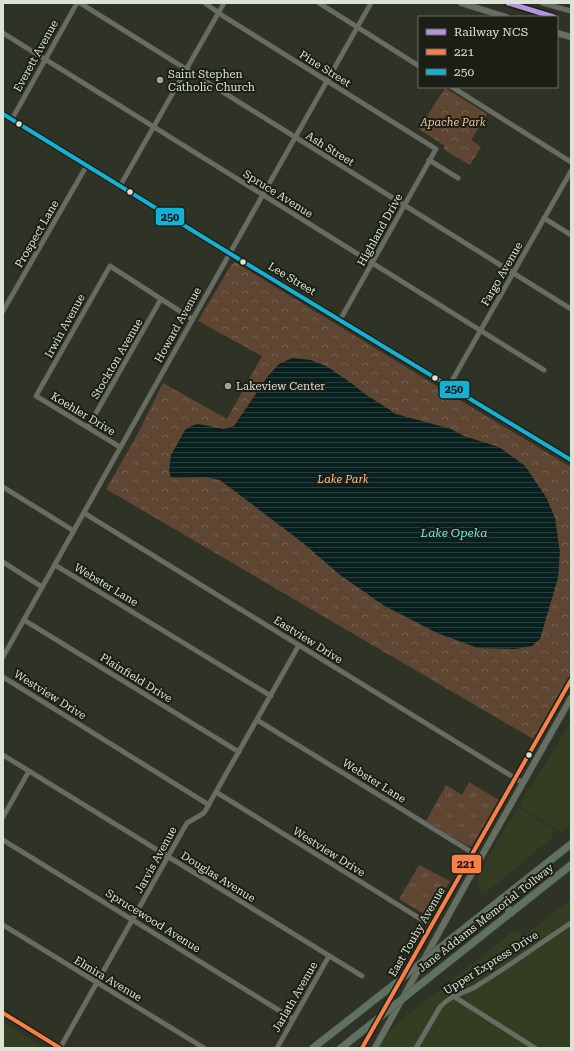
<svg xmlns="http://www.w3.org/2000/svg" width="574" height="1051" font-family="'Roboto Serif',serif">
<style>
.built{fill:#343d22}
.grass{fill:url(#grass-tufts)}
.park{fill:url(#park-crowns)}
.garden{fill:#5f4633}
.water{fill:url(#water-rules)}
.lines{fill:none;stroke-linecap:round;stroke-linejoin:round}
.minor-casing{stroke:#4a4e43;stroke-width:5.5}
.major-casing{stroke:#4a4e43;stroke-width:7}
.highway-casing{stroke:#4a4e43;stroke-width:8}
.minor{stroke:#686c62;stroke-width:4.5}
.major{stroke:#647063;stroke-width:6}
.highway{stroke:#5e7162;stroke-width:7}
.highway-bridge-casing{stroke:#4a4e43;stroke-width:8;stroke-linecap:butt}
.highway-bridge{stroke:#5e7162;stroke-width:7}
.bus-1-casing{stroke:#1a1e14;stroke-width:7}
.bus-2-casing{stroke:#1a1e14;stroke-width:7}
.bus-1{stroke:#f78048;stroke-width:4}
.bus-2{stroke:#13b2d5;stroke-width:4}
.rail-1-casing{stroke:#1a1e14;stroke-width:8}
.rail-1{stroke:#b593df;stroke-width:5}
.poi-dot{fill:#9fa597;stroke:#1a1e14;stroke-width:1.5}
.bus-dot{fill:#dce2d4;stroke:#1a1e14;stroke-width:1.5}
.labels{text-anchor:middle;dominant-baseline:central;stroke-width:4;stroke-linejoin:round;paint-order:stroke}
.street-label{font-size:11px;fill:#dce2d4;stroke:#1a1e14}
.poi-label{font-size:11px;fill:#dce2d4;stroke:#1a1e14;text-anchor:start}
.park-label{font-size:11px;font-style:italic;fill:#fdc198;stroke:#1a1e14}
.water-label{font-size:12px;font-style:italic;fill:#6ce7e3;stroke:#1a1e14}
.line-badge{stroke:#1a1e14;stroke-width:1.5}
.pale-badge-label{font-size:11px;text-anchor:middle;font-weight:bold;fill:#111}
</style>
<defs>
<pattern id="grass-tufts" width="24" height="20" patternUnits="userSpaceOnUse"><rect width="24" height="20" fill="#5f4633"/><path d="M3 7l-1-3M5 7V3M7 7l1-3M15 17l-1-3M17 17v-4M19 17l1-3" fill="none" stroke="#756050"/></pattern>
<pattern id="park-crowns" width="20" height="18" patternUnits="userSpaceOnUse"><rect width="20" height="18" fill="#5f4633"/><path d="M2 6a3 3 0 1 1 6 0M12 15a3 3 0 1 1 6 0" fill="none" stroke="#756050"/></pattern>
<pattern id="water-rules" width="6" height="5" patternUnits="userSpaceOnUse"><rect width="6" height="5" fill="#08201e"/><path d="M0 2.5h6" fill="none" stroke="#2b403e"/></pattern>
</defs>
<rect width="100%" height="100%" fill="#2f3326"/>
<!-- built -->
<path class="built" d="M571,722V825L561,832L519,806Z
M518,807L554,830L552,838L485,893L477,887L480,882L477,880L492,850Z
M571,899V1048H379L390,1029L515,930L525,935Z
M3,1022L45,1048H3Z"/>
<!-- grass -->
<path class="grass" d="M469,782L499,800L472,846H468L426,821L446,785L462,795Z
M419,865L450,881L429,917L399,899Z"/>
<!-- park -->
<path class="park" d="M445,88L487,114L471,140L481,147L470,165L443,149L445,146L419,129Z
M235,262L453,396L571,467V674L533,739L106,489L135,439L163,383L227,419L262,356L198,321L231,265Z"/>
<!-- garden -->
<path class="garden" d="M444,97H447L457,103C452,111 447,112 437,110Z"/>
<!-- water -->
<path class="water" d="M292,358L311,360L328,367L351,383L365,394L396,414L451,429L464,436L499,447L525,466L546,497L555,518L560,552L558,578L540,639L532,646L515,649L478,648L437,633L383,605L369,595L340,575L303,543L220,480L205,477L174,478V477H171L169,471L171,455L185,430L191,426L198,424L224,429L234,426L268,376L279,364Z"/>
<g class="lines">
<!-- minor casing -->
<g class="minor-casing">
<path id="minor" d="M80,3L571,309
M205,3L223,16L436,149L340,320
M319,3L419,66
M542,3L571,11
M3,33L544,370
M452,87L571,162
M12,119L77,3
M429,160L458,178
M120,186L224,3
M544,218L571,235
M3,311L87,165
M449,386L571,171
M88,427L161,299
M120,447L36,396L110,266L192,319
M3,487L74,531
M84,513L523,783
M3,562L42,587
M55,565L271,696
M24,620L239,752
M3,657L124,441L371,3
M3,677L209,805
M257,720L481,858
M3,755L362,976
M216,792L432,926
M3,817L29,771
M3,840L293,1019
M3,925L204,1048
M453,996L535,1048
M60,1048L183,830L187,823L204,813L299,645
M277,1048L329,956
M416,1048L440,1007C451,995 462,994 475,987C508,967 539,944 571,923"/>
</g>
<!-- major casing -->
<g class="major-casing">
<path id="major" d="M461,3L506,17
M557,33L571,37
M3,114L229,253L571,460
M3,1013L60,1048
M362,1048L571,680
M375,1048L463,889L571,698"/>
</g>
<!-- highway casing -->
<g class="highway-casing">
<path id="highway" d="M501,899L511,913
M437,950L571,844
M416,988L571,865
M313,1048L387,990
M341,1048L365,1029"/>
</g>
<!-- minor -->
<use href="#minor" class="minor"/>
<!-- major -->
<use href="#major" class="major"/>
<!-- highway -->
<use href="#highway" class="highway"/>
<!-- highway-bridge casing -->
<g class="highway-bridge-casing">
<path id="highway-bridge" d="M387,990L437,950
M365,1029L416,988"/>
</g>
<!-- highway-bridge -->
<use href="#highway-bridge" class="highway-bridge"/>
<!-- bus-1 casing -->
<g class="bus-1-casing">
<path id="bus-1" d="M3,1013L60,1048
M362,1048L571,680"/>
</g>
<!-- bus-2 casing -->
<g class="bus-2-casing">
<path id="bus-2" d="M3,114L229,253L571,460"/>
</g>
<!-- bus-1 -->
<use href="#bus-1" class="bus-1"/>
<!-- bus-2 -->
<use href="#bus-2" class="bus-2"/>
<!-- rail-1 casing -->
<g class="rail-1-casing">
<path id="rail-1" d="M508,3L554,17"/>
</g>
<!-- rail-1 -->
<use href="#rail-1" class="rail-1"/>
</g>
<!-- markers -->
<g class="poi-dot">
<circle cx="160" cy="80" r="4"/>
<circle cx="228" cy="386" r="4"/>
</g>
<g class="bus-dot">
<circle cx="19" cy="124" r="3.5"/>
<circle cx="130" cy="192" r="3.5"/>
<circle cx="243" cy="262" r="3.5"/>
<circle cx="435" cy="378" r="3.5"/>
<circle cx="529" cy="755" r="3.5"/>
</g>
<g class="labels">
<!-- street labels -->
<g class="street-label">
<text transform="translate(36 56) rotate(-61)">Everett Avenue</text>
<text transform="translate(325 69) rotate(32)">Pine Street</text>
<text transform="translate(330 149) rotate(32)">Ash Street</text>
<text transform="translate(278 194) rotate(32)">Spruce Avenue</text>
<text transform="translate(380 230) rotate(-61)">Highland Drive</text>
<text transform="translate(37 234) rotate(-60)">Prospect Lane</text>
<text transform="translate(502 274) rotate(-60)">Fargo Avenue</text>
<text transform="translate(292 279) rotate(31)">Lee Street</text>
<text transform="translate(178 325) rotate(-61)">Howard Avenue</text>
<text transform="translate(65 326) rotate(-61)">Irwin Avenue</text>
<text transform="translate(117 359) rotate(-60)">Stockton Avenue</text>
<text transform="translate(83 414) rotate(31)">Koehler Drive</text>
<text transform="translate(106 585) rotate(31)">Webster Lane</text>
<text transform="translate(308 640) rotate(32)">Eastview Drive</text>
<text transform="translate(136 678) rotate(32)">Plainfield Drive</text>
<text transform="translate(50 695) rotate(32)">Westview Drive</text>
<text transform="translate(374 781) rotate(32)">Webster Lane</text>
<text transform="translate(329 852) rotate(32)">Westview Drive</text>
<text transform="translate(156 860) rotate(-61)">Jarvis Avenue</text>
<text transform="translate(218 877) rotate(32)">Douglas Avenue</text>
<text transform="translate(486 918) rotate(-38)">Jane Addams Memorial Tollway</text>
<text transform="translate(153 921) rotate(32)">Sprucewood Avenue</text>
<text transform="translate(417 932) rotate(-60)">East Touhy Avenue</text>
<text transform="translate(491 963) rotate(-32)">Upper Express Drive</text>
<text transform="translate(108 979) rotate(31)">Elmira Avenue</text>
<text transform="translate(295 997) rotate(-60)">Jarlath Avenue</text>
</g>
<!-- poi labels -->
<g class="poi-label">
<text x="168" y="74">Saint Stephen<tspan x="168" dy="13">Catholic Church</tspan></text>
<text x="236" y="386">Lakeview Center</text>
</g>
<!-- park labels -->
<g class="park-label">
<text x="453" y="122">Apache Park</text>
<text x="343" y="479">Lake Park</text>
</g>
<!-- water labels -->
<g class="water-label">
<text x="454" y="533">Lake Opeka</text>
</g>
</g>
<g class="line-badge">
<rect x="155" y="207" width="30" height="19" rx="4" fill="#13b2d5"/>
<rect x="439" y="380" width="31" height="19" rx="4" fill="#13b2d5"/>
<rect x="451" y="854" width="31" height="20" rx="4" fill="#f78048"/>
</g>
<g class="pale-badge-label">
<text x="170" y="221">250</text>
<text x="454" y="393">250</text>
<text x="466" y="868">221</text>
</g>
<!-- border -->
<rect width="574" height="1051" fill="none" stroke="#dce2d4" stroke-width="8"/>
<!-- legend -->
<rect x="418" y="16" width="140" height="72" fill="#1a1e14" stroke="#686c61"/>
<rect x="426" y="29" width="20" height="6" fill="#b593df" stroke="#686c61"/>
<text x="454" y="36" font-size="12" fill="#dce2d4">Railway NCS</text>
<rect x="426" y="49" width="20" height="6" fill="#f78048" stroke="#686c61"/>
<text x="454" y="56" font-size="12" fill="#dce2d4">221</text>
<rect x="426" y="69" width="20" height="6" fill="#13b2d5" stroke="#686c61"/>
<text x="454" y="76" font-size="12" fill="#dce2d4">250</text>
</svg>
